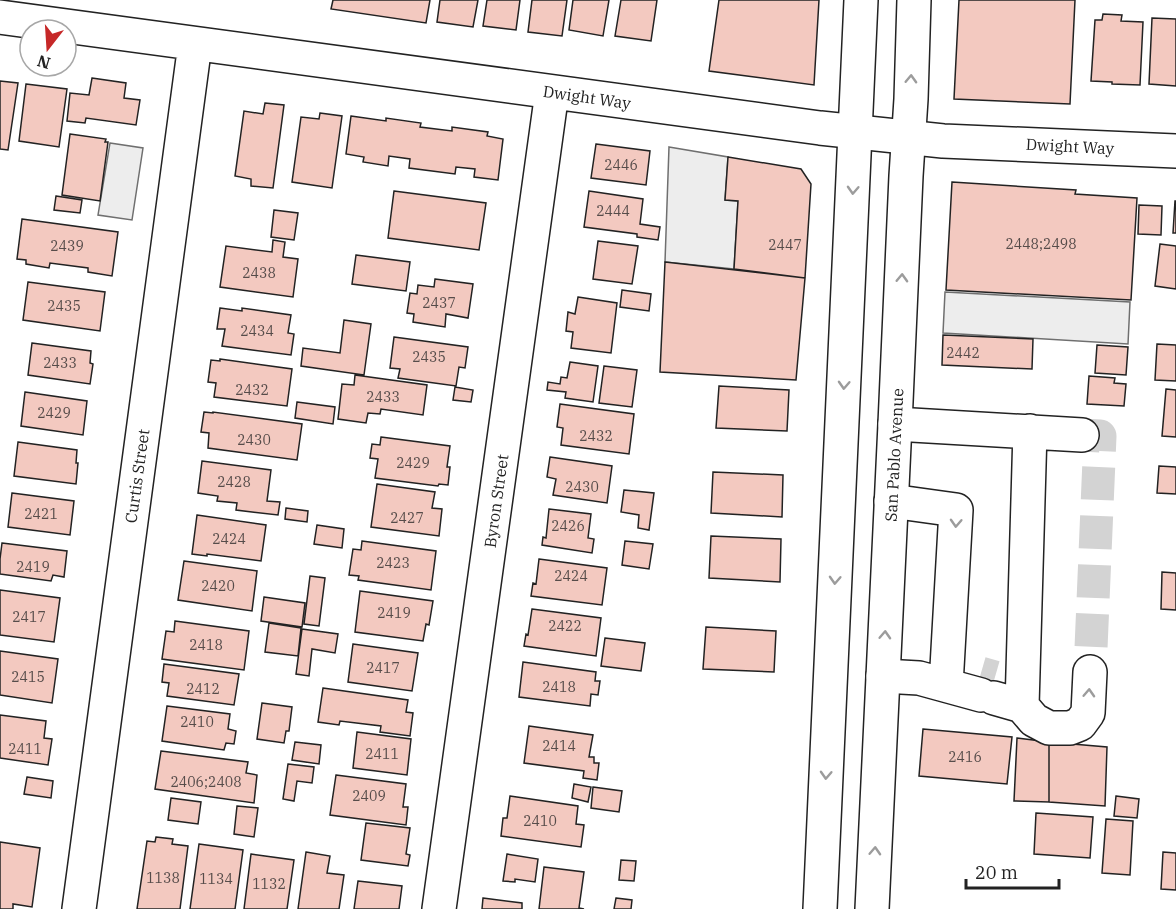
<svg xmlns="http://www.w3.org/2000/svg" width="1176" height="909" font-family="'IBM Plex Serif',serif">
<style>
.parking{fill:#ededed;stroke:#6f6f6f;stroke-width:1.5}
.building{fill:#f3c9c0;stroke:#222;stroke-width:1.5}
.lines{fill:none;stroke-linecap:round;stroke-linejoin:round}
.minor-tunnel{stroke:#d3d3d3;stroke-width:33;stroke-dasharray:33 16;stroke-linecap:butt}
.minor-casing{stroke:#222;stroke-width:36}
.major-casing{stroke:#222;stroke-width:36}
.minor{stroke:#fff;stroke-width:33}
.major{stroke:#fff;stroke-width:33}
.oneway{stroke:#9c9c9c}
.labels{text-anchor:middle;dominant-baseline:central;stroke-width:4.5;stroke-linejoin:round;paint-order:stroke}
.number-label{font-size:14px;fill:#564c4a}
.street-label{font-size:16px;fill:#222;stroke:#fff}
</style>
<rect width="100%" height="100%" fill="#fff"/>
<!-- parking -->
<path class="parking" d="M110,143L143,148L132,220L98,215Z
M669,147L728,157L725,200L738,201L734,269L665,262Z
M945,292L1130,302L1128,344L943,333Z"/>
<!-- building -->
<path class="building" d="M333,0H430L426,23L331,9Z
M440,0H478L473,27L437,22Z
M487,0H520L516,30L483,26Z
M532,0H567L562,36L528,32Z
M573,0H609L603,36L569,30Z
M621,0H657L651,41L615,36Z
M719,0H819L814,85L709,71Z
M959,0H1075L1070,104L954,99Z
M1103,14L1122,15L1121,21L1143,22L1140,85L1112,84V82L1091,81L1095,20H1102Z
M1152,18L1176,19V86L1149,84Z
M92,78L126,83L124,98L140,100L136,125L86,118L85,123L67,121L70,93L89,95Z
M0,81L18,83L8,150L0,149Z
M26,84L67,89L59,147L19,141Z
M265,103L284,105L273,188L251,186V179L235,176L244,111L263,114Z
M320,113L342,116L332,188L292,182L301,117L319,119Z
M351,116L386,121V118L421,123L420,127L452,131V127L488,132L487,136L503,139L498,180L474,177L475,169L456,167L455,174L409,168L410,159L389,156L388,166L363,162L364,157L346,154Z
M70,134L106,139L105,142H108L100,201L62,195Z
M596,144L650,151L646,185L591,178Z
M728,157L801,169L811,184L805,278L734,269L738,201L725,200Z
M952,182L1076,190L1075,194L1137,198L1131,300L946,290Z
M394,191L486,203L479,250L388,238Z
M589,191L643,199L640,224L660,227L658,240L637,237V234L584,227Z
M56,196L82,200L80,213L54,210Z
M1175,201H1176V233H1173Z
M1139,205L1162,206L1161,235L1138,234Z
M274,210L298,213L294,240L271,237Z
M22,219L118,232L112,276L88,272V268L50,263L49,268L26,264V260L17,259Z
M273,240L285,242L283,257L298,259L293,297L220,287L226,246L272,252Z
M598,241L638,246L632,284L593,279Z
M1160,244L1176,246V289L1155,286Z
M356,255L410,262L406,291L352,284Z
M665,262L805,278L796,380L660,372Z
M435,279L473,284L468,318L446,314L445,327L413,322L414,314L407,313L410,293L417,294L418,285L434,287Z
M28,282L105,292L100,331L23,320Z
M622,290L651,294L649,311L620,307Z
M578,297L617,303L611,353L571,348L573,332L566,331L568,312L575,314Z
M220,308L242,311V308L291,315L288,333L294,334L291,355L222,346L225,329H217Z
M344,320L371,324L364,375L301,366L303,348L340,353Z
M943,335L1033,339L1032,369L942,365Z
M394,337L468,347L465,368L459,367L456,386L398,378L400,369L390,368Z
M32,343L91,351L90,363L93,364L90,384L28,375Z
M1157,344L1176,345V381L1155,380Z
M1097,345L1128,347L1126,375L1095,373Z
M220,359L292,369L287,406L214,397L216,383L208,382L211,360L220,361Z
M570,362L598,366L593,402L565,398L566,392L547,390L548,382L560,384L561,377L567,378Z
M604,366L637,370L632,407L599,403Z
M355,375L427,385L423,415L381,409L380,414L368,413L366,423L338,419L342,384L354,385Z
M1089,376L1115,378L1114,383L1126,384L1124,406L1087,404Z
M719,386L789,390L787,431L716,428Z
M455,387L473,390L471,402L453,400Z
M1166,389L1176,390V437L1162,436Z
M25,392L87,401L83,435L21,426Z
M297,402L335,407L333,424L295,418Z
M560,404L634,414L629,454L561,445L563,428L557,427Z
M204,412L213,413V412L302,424L297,460L208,448L209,433L201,432Z
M381,437L450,446L447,467H450L448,485L439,484L438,486L375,478L378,459L370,458L372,444L380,445Z
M18,442L77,450L76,463H78L76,484L14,476Z
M550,457L612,466L607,503L553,495L556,479L547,477Z
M202,461L271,470L267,501L280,502L278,515L236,510L237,503L217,501L218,496L198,493Z
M1159,466L1176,467V494L1157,493Z
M713,472L783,475L782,517L711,513Z
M377,484L435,492L432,508L442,509L439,536L371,527Z
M624,490L654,493L649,530L638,528L639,515L621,512Z
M12,493L74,501L70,535L8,527Z
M286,508L308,511L307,522L285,519Z
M549,509L591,514L588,538L594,539L592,553L542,545L543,537L546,538Z
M197,515L266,525L261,561L207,554V556L192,554Z
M317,525L344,529L342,548L314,544Z
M711,536L781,539L780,582L709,578Z
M362,541L436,551L431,590L358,580L359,576L349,575L353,549L361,550Z
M625,541L653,544L649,569L622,565Z
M2,543L67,551L64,577L53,575L51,581L0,574V559Z
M539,559L607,568L602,605L531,596L533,583L536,584Z
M184,561L257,571L252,611L178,600Z
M1162,572L1176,573V610L1161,609Z
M310,576L325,578L319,626L304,624Z
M0,590L60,598L54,642L0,635Z
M360,591L433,601L429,625L426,624L423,641L355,632Z
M264,597L305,603L302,627L261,621Z
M532,609L601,618L596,656L524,646L526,634L528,635Z
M175,621L249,631L244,670L162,659L166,631L174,632Z
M269,623L301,628L298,656L265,652Z
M706,627L776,631L774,672L703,669Z
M302,629L338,634L335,653L312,649L309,676L296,674Z
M605,638L645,643L641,671L601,666Z
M353,644L418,653L412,691L348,682Z
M0,651L58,659L52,703L0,695Z
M523,662L596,672L595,681H600L598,695L591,694L590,706L519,697Z
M164,664L239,674L234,705L167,696L169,683L162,682Z
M323,688L408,700L406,712L413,713L410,736L380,732L381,726L340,721L339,725L318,722Z
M262,703L292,707L289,731H286L284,743L257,739Z
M167,706L230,714L228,729L236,731L234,744L226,743L224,750L162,741Z
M0,715L46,721L44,738L52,739L48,765L0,758Z
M529,726L593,735L589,757H594V763H599L597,780L583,778L584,771L524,763Z
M923,729L1012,737L1007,784L919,776Z
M357,732L411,739L407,775L353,768Z
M1017,738L1049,742V802L1014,801Z
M295,742L321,745L319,764L292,760Z
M1049,742L1107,747L1105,806L1049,802Z
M161,751L248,762L246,773L257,775L254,803L155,789Z
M288,764L314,767L312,783L297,781L294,801L283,799Z
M336,775L406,784L403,807H408L406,825L330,815Z
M27,777L53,781L51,798L24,794Z
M574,784L591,787L588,802L572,798Z
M593,787L622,791L619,812L591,808Z
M510,796L578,806L576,824L584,825L581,847L501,836L503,818H507Z
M1116,796L1139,799L1137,818L1114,816Z
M171,798L201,802L198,824L168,820Z
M237,806L258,808L254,837L234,834Z
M1036,813L1093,817L1090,858L1034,854Z
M1106,819L1133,821L1130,875L1102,873Z
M366,823L410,828L406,854L410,855L408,866L361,860Z
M156,837L173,839L172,844L188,846L180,909H137L147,841L155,842Z
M0,842L40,848L32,907L13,904V909H0Z
M199,844L243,850L235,909H190Z
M306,852L330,856L327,873L344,875L339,909H298Z
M1163,852L1176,853V890L1161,889Z
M251,854L294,860L287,909H244Z
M507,854L538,859L535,882L515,879V882L503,881Z
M621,860L636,861L634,881L619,880Z
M544,867L584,872L579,908L584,909H539Z
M358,881L402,886L399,909H354Z
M483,898L522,903V909H482Z
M616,898L632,900L631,909H614Z"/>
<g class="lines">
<!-- minor-tunnel -->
<path class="minor-tunnel" d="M1082,435L1100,436L1090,672
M981,673L995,677"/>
<!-- minor casing -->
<g class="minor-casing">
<path id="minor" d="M0,17L820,128L943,141L1176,151
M895,424L1082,435
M891,501L956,510L946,685
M883,676L919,678L981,695
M994,698L1022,706L1034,720L1049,728H1070L1080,724L1088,713L1090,672
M1022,706L1030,431
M79,909L195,44
M439,909L552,92"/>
</g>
<!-- major casing -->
<g class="major-casing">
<path id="major" d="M820,909L861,0
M872,909L895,424L906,176L911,99L914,0"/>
</g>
<!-- minor -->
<use href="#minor" class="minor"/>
<!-- major -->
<use href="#major" class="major"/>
</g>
<!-- one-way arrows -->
<defs><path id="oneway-chevron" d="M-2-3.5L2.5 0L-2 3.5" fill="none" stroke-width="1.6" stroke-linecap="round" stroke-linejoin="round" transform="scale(1.5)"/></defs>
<g class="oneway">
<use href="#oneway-chevron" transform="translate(911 79) rotate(-88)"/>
<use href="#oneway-chevron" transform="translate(853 190) rotate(93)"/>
<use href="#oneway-chevron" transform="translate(902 278) rotate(-88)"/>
<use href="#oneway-chevron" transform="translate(844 385) rotate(93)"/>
<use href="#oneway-chevron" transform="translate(956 523) rotate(93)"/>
<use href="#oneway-chevron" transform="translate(835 580) rotate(93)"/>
<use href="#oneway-chevron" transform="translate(885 635) rotate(-87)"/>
<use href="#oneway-chevron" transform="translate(1089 693) rotate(-87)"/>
<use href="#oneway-chevron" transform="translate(826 775) rotate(93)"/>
<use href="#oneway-chevron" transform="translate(875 851) rotate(-87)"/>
</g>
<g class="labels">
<!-- number labels -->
<g class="number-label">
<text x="621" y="165">2446</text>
<text x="613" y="211">2444</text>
<text x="1041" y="244">2448;2498</text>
<text x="785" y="245">2447</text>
<text x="67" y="246">2439</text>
<text x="259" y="273">2438</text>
<text x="439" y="303">2437</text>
<text x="64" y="306">2435</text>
<text x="257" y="331">2434</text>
<text x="963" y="353">2442</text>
<text x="429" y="357">2435</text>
<text x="60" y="363">2433</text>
<text x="252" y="390">2432</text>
<text x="383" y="397">2433</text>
<text x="54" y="413">2429</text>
<text x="596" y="436">2432</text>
<text x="254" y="440">2430</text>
<text x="413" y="463">2429</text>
<text x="234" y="482">2428</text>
<text x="582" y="487">2430</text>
<text x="41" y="514">2421</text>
<text x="407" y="518">2427</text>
<text x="568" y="526">2426</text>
<text x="229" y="539">2424</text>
<text x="393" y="563">2423</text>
<text x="33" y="567">2419</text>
<text x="571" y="576">2424</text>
<text x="218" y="586">2420</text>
<text x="394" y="613">2419</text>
<text x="29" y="617">2417</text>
<text x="565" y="626">2422</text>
<text x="206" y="645">2418</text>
<text x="383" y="668">2417</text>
<text x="28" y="677">2415</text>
<text x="559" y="687">2418</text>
<text x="203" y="689">2412</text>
<text x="197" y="722">2410</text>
<text x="559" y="746">2414</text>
<text x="25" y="749">2411</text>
<text x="382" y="754">2411</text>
<text x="965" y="757">2416</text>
<text x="206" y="782">2406;2408</text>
<text x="369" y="796">2409</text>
<text x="540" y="821">2410</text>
<text x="163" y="878">1138</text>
<text x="216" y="879">1134</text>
<text x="269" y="884">1132</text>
</g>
<!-- street labels -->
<g class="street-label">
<text transform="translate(587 97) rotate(8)">Dwight Way</text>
<text transform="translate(1070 146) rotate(3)">Dwight Way</text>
<text transform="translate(894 455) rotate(-87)">San Pablo Avenue</text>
<text transform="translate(137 476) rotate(-82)">Curtis Street</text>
<text transform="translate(496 501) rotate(-82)">Byron Street</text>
</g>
</g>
<!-- north arrow -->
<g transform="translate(48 48) rotate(197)"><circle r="28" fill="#ffffff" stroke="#a7a7a7" stroke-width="1.5"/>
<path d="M0-4.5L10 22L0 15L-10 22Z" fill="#c62828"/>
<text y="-9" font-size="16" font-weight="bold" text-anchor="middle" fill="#222222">N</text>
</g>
<!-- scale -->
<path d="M966 879v9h93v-9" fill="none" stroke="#222222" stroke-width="3"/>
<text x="975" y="879" font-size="18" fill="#222222" stroke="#ffffff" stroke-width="4.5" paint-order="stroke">20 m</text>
</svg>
